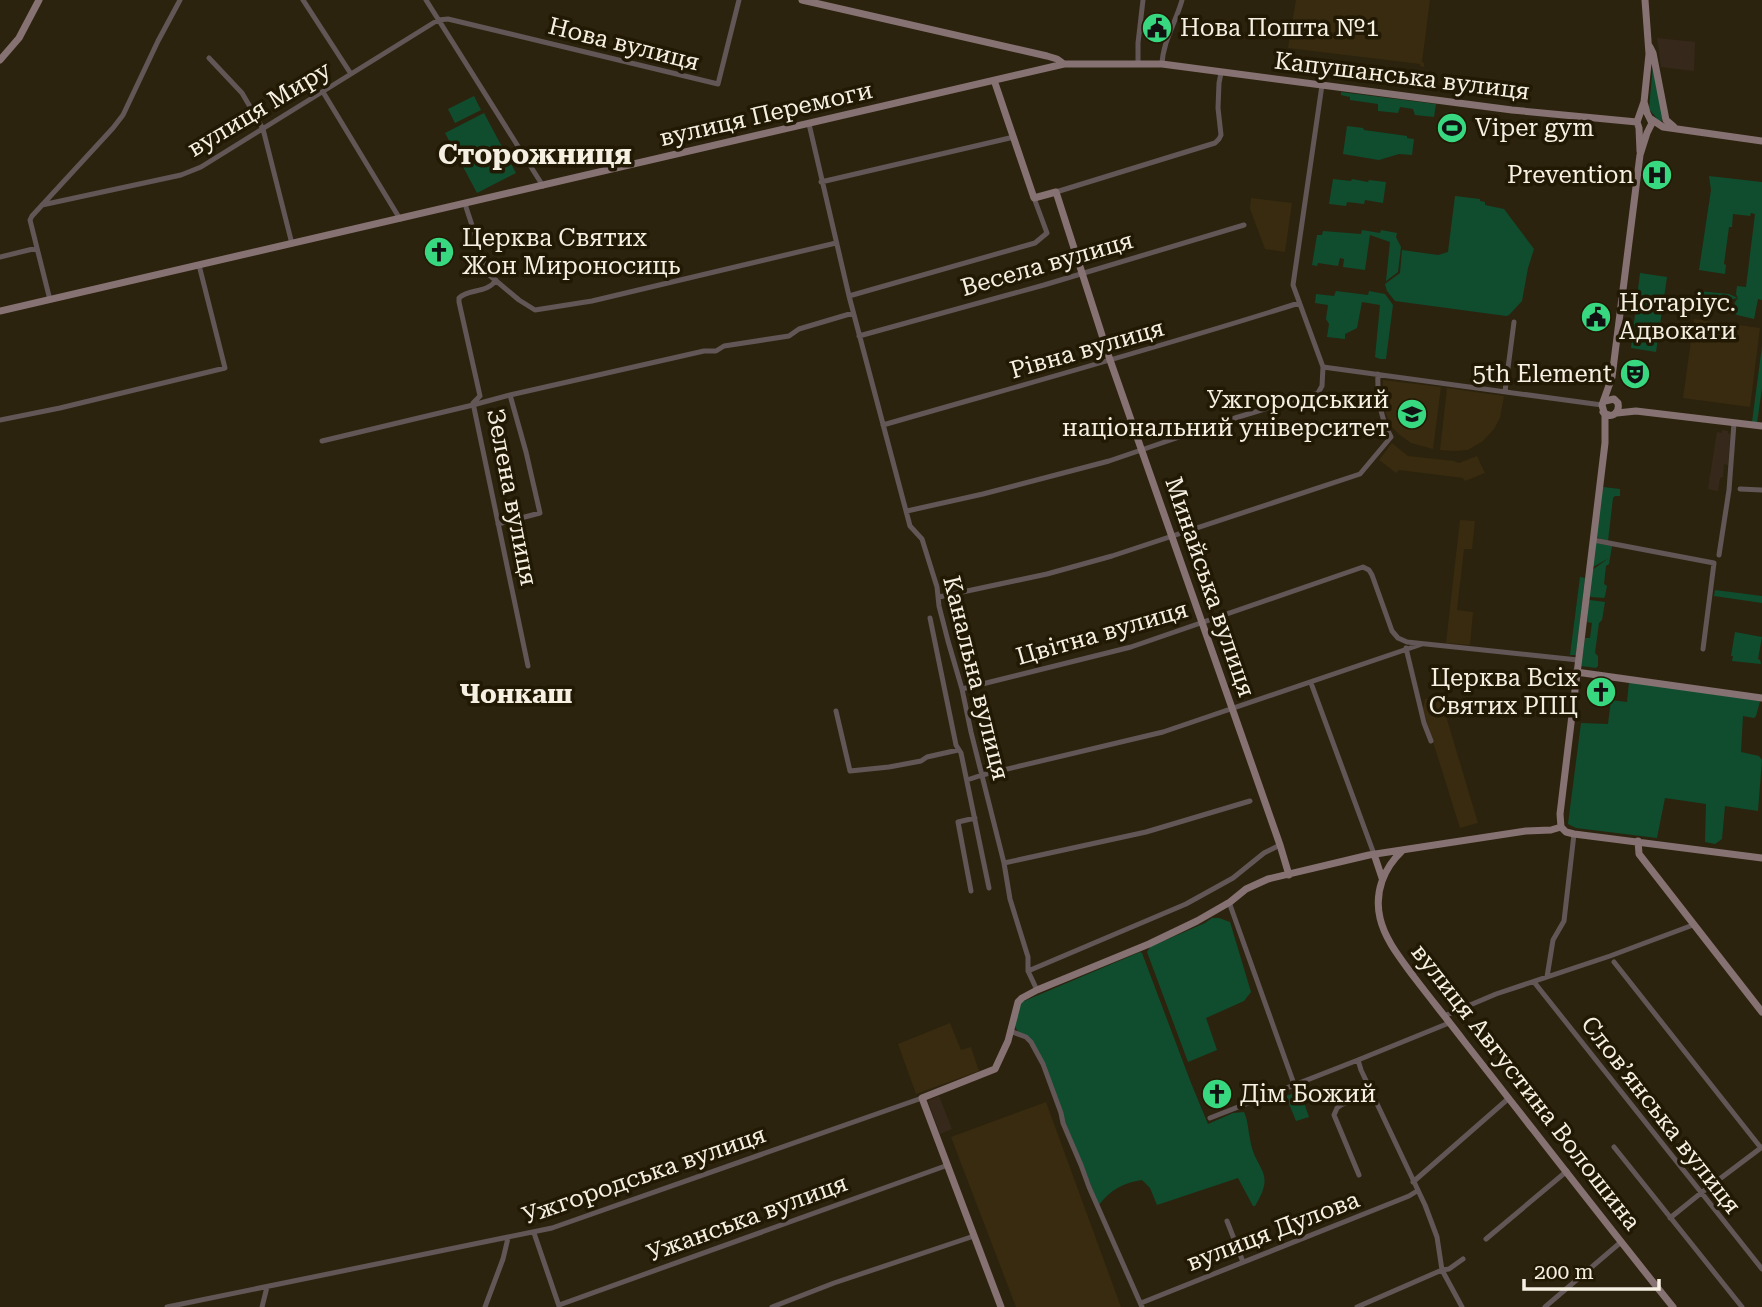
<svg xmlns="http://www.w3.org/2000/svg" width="1762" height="1307" font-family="'Roboto Serif',serif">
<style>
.commercial{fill:#36291b}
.built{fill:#382b0f}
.green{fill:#0f4d2e}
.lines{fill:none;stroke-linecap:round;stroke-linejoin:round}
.street{stroke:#635656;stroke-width:5}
.secondary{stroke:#867272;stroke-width:7}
.labels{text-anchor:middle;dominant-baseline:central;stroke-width:7;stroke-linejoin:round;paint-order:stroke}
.poi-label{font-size:24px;fill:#f6f0e3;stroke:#221905;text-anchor:start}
.street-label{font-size:24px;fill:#f6f0e3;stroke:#221905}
.neighbourhood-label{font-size:26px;font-weight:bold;fill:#f6f0e3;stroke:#221905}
.quarter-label{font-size:28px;font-weight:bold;fill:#f6f0e3;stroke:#221905}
</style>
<rect width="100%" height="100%" fill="#2c230e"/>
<!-- commercial -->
<path class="commercial" d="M1657,38L1695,42L1694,71L1661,67Z
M1722,430L1728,431V433L1730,434L1728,465L1724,464L1723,477L1720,478L1718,491L1708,489L1717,432L1722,433Z
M939,1096L952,1129L940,1134L928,1101Z"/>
<!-- built -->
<path class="built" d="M1296,0H1430L1422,62L1424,63V67L1420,66V64L1288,48Z
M1251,198L1292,203L1285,252L1265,249L1250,209Z
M1694,319L1760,328L1750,407L1683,398Z
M1383,380L1441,387L1433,449L1411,443L1400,435L1391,426L1383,406L1382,396Z
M1447,388L1504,396L1500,418L1494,429L1483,441L1468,450L1454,451L1440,450Z
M1392,443L1408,456L1454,461L1459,463L1477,456L1485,473L1465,481L1463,478L1399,470L1396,473L1379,460Z
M1460,520L1475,521L1472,549H1464L1457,610L1473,612L1470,645L1446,643Z
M1440,696L1478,823L1460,828L1423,710L1425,699Z
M950,1023L961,1050L971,1047L979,1071L916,1094L898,1044Z
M1046,1102L1121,1307H1016L951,1137Z"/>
<!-- green -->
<path class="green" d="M1653,65L1663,119L1660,122L1649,109Z
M1341,92L1436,104L1434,117L1415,115L1413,109L1400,107L1398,113L1378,111V104L1350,100V97L1341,95Z
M474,96L481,110L455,123L448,109Z
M484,113L516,173L477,193L445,133Z
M1347,126L1363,128L1364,130L1407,136V138L1414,139L1412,155L1399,154L1379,160L1343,154Z
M1709,176L1762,182V300L1758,299L1754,319L1737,315L1733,311L1735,302L1738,298L1722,301L1718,299L1712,302L1711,311L1695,308L1698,291L1729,294L1738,298L1736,294L1737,286L1746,287L1755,214L1751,213L1750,216L1733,214L1732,227H1729L1724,264L1726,265L1725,274L1699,270L1711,190Z
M1333,179L1351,181L1352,179L1368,182L1369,180L1386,182L1383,203L1365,200L1364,204L1347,202L1346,206L1329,204Z
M1455,196L1480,199V201L1485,202V205L1504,209L1534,249L1528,268L1522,301L1509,315L1506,316L1395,301L1387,291L1385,284L1400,273L1402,250L1438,255L1448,252Z
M1362,230L1380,233L1381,230L1397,233L1396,237L1401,247L1398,272L1386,281L1390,242L1370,235L1365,270L1343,267L1344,259L1340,258L1338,266L1318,263L1317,266L1312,265L1317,235H1322L1323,231L1361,234Z
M1640,273L1667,277L1656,352L1631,348Z
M1336,291L1368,295L1369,291L1385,294L1393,305L1386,359H1380L1375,357L1380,305L1362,302L1357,328L1345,334V339L1327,337L1329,324L1326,319L1328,305L1315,303L1316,294L1334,296Z
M1762,346V388L1757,423L1752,422Z
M1603,487L1620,489V496H1615L1613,498L1608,541L1598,538L1596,536Z
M1596,543L1612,546L1609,564L1606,566L1604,584L1607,586L1605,596L1604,598L1591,597L1589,595L1592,570L1609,558L1593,567Z
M1580,577L1585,578L1576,655H1570Z
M1715,590L1762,596V603L1714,596Z
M1590,600L1605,602L1602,620L1599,623L1595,653L1598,656V666L1596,668L1581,666L1585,638H1590L1592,623L1587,622L1589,601Z
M1735,632L1762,637L1758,659L1760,660L1761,664L1732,661L1733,656H1731Z
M1629,682L1760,701L1756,716L1754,718L1743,716L1741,752L1759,756L1762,760L1758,811L1725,806L1722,839L1715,844L1705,842L1706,804L1665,798L1657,838L1576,828L1568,824L1581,723L1608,724L1611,700L1627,702Z
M1212,918H1219L1230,922L1251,992L1244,1001L1206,1018L1217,1050L1188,1062L1147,952L1150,947L1205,923Z
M1140,952L1142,953L1191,1083L1208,1124L1233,1113L1244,1112C1248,1121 1248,1129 1250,1139C1255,1172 1277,1170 1255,1206H1253L1238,1178L1157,1205L1150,1188L1142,1180C1123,1183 1110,1190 1099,1205L1032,1041C1028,1038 1020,1035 1017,1030C1012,1023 1018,1008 1022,1002Z
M1300,1091L1309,1117L1296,1121L1286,1096Z"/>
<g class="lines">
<!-- street -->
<path class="street" d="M303,0L351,74
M426,0L543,186
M209,58L242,93L263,129L292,244
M1138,64V43L1143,0
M1162,64C1163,41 1176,22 1182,0
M323,92L400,219
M809,124L849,296L910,526L922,539L937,587L939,606L948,641L962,689L971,732L1004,863L1010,899L1028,957V971L1037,990
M821,182L1014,137
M1056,192L1215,143L1219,139L1221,135L1218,108L1219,83L1221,73
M465,204L488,274L519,300L535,310L592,301L836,243
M42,205L181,175L201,167L438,20L448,19L718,84L739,0
M0,257L37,248
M496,280C487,294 469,288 459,298V302L480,396L473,403L528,666
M849,296L1035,243L1047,233L1034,198
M50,300L30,220L32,216L113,128L123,115L158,41L180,0
M859,336L1044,285L1244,225
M1323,367L1602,405
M1505,391L1514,322
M0,420L60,408L225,368L199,265
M883,425C1022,385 1161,347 1299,303
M322,441L473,405L510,395L704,351H716L724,346L789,336L799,329L853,313
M1740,489L1762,490
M907,511L983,494L1109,461L1235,418L1318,393L1322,386L1323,367L1293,285L1322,85
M498,524L540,513L526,452L510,395
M1593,540L1714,563L1703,649
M1719,555L1729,490L1734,423
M939,597L1047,574L1112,556L1360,474L1391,437C1380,417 1377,396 1378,374
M930,618L956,745L961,753L989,888
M1406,648L1424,723L1431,741
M1311,683L1374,854
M962,689L1131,647L1363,567L1369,570L1372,575L1392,631L1398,638L1407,642L1578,660
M836,711L850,771L889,767L921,761L927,757L958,750
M967,780L982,775L1163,732L1422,644
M1004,863L1146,832L1250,801
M971,891L958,822L975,818
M1229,902L1294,1084
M1614,962L1761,1148
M1028,971L1186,904L1233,878L1264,853L1280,845
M1547,977L1553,940L1564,921L1574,834
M1534,982L1762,1269
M1444,1016L1496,994L1610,956L1693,925
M1449,1023L1358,1060L1361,1070L1425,1205L1437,1237L1442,1270L1462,1307
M1010,1031L1026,1037L1031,1042L1043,1064L1061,1113L1063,1123L1081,1165L1089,1187L1142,1307
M1210,1118L1358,1060
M1614,1147L1742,1307
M1359,1175L1334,1115L1337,1108L1341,1105L1371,1092
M1413,1182L1509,1098
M1670,1218L1701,1193L1762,1147
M1227,1221L1243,1262
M534,1233L559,1306
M1486,1239L1567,1171
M1141,1303L1409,1196L1417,1191
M559,1305L948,1165
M167,1307L552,1228L922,1098
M262,1307L267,1287
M485,1307L503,1259L508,1238
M772,1307L834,1283L974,1236
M1357,1307L1442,1270L1449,1269L1463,1259
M1545,1307L1621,1242"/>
<!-- secondary -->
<path class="secondary" d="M802,0L1047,56L1057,59L1064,64
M1650,47L1653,53L1666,120L1674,127
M0,60L19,38L39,0
M994,80L1034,198L1056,192L1110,360L1280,845L1289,875
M1651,119L1663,127L1762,141
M1640,151L1639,128L1637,122L1644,102L1649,54L1645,0
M0,311L1064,64H1162L1512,110L1637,122
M1603,412C1611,419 1620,414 1618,403L1614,399L1605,401
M1617,413L1636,411L1762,426
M1576,672L1762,698
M1561,827L1560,814L1605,443V416L1602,405L1612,377L1640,155L1647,133L1652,123L1647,113L1644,102
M1561,827L1566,832L1574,834L1762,858
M1638,841L1639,854L1762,1012
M1402,851C1384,868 1374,892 1380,918C1385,940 1401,959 1414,977C1430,998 1447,1019 1463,1040C1533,1129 1602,1219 1673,1307
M1374,854L1382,878
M1001,1307L922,1098L995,1069L1008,1041L1018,1002L1022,998L1037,990L1149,944L1197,921L1230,902L1246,889L1268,879L1369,855L1526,831L1551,830L1561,827"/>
</g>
<!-- icons -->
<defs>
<g id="civic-disc" transform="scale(1.575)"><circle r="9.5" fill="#38d880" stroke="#221905"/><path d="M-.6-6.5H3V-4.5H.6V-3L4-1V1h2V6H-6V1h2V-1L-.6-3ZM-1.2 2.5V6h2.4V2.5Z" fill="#111"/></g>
<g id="stadium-disc" transform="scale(1.575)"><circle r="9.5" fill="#38d880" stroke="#221905"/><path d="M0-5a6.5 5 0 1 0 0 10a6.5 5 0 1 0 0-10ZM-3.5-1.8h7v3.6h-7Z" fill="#111"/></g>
<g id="hospital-disc" transform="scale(1.575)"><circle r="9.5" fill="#38d880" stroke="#221905"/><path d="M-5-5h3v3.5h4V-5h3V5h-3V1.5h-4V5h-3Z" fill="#111"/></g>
<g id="church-disc" transform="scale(1.575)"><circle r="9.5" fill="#38d880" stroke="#221905"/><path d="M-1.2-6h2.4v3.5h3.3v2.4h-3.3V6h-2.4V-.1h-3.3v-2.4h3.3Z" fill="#111"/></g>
<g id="theatre-disc" transform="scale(1.575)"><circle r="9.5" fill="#38d880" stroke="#221905"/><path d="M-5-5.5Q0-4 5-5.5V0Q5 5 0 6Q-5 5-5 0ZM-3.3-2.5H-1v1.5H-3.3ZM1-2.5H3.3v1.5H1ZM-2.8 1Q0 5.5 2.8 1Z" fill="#111"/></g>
<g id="university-disc" transform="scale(1.575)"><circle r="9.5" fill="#38d880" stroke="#221905"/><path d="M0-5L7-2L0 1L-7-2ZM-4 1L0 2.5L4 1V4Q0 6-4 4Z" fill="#111"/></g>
</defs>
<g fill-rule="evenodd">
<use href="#civic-disc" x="1157" y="28"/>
<use href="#stadium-disc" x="1452" y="128"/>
<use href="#hospital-disc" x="1657" y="175"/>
<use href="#church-disc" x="439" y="252"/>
<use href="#civic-disc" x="1596" y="317"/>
<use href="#theatre-disc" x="1635" y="374"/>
<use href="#university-disc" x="1412" y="414"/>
<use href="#church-disc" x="1601" y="692"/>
<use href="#church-disc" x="1217" y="1094"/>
</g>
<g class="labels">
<!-- poi labels -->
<g class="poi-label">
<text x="1180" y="28">Нова Пошта №1</text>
<text x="1475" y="128">Viper gym</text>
<text x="1634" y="175" text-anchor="end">Prevention</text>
<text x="462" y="238">Церква Святих<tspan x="462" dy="28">Жон Мироносиць</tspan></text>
<text x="1619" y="303">Нотаріус.<tspan x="1619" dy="28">Адвокати</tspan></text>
<text x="1612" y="374" text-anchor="end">5th Element</text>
<text x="1389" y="400" text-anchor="end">Ужгородський<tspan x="1389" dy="28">національний університет</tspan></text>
<text x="1578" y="678" text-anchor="end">Церква Всіх<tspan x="1578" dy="28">Святих РПЦ</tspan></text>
<text x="1240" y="1094">Дім Божий</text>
</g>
<!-- street labels -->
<g class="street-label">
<text transform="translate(624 44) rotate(14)">Нова вулиця</text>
<text transform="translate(1402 76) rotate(7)">Капушанська вулиця</text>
<text transform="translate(259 109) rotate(-31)">вулиця Миру</text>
<text transform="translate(766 114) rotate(-13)">вулиця Перемоги</text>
<text transform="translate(1047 264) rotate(-16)">Весела вулиця</text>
<text transform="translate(1087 349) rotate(-16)">Рівна вулиця</text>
<text transform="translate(512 497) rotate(79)">Зелена вулиця</text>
<text transform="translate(1210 587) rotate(71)">Минайська вулиця</text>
<text transform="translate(1102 633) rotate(-16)">Цвітна вулиця</text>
<text transform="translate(976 678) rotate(76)">Канальна вулиця</text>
<text transform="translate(1526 1087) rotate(52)">вулиця Августина Волошина</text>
<text transform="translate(1661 1115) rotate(52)">Словʼянська вулиця</text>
<text transform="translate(644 1175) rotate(-19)">Ужгородська вулиця</text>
<text transform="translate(747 1218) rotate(-20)">Ужанська вулиця</text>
<text transform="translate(1273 1231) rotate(-21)">вулиця Дулова</text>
</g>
<!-- neighbourhood labels -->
<g class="neighbourhood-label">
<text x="516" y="694">Чонкаш</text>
</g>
<!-- quarter labels -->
<g class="quarter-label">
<text x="535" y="154">Сторожниця</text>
</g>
</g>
<!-- scale -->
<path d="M1524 1279v10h135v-10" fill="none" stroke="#f6f0e3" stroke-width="3.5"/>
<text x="1534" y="1279" font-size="21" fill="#f6f0e3" stroke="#221905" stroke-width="5" paint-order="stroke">200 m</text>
</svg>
